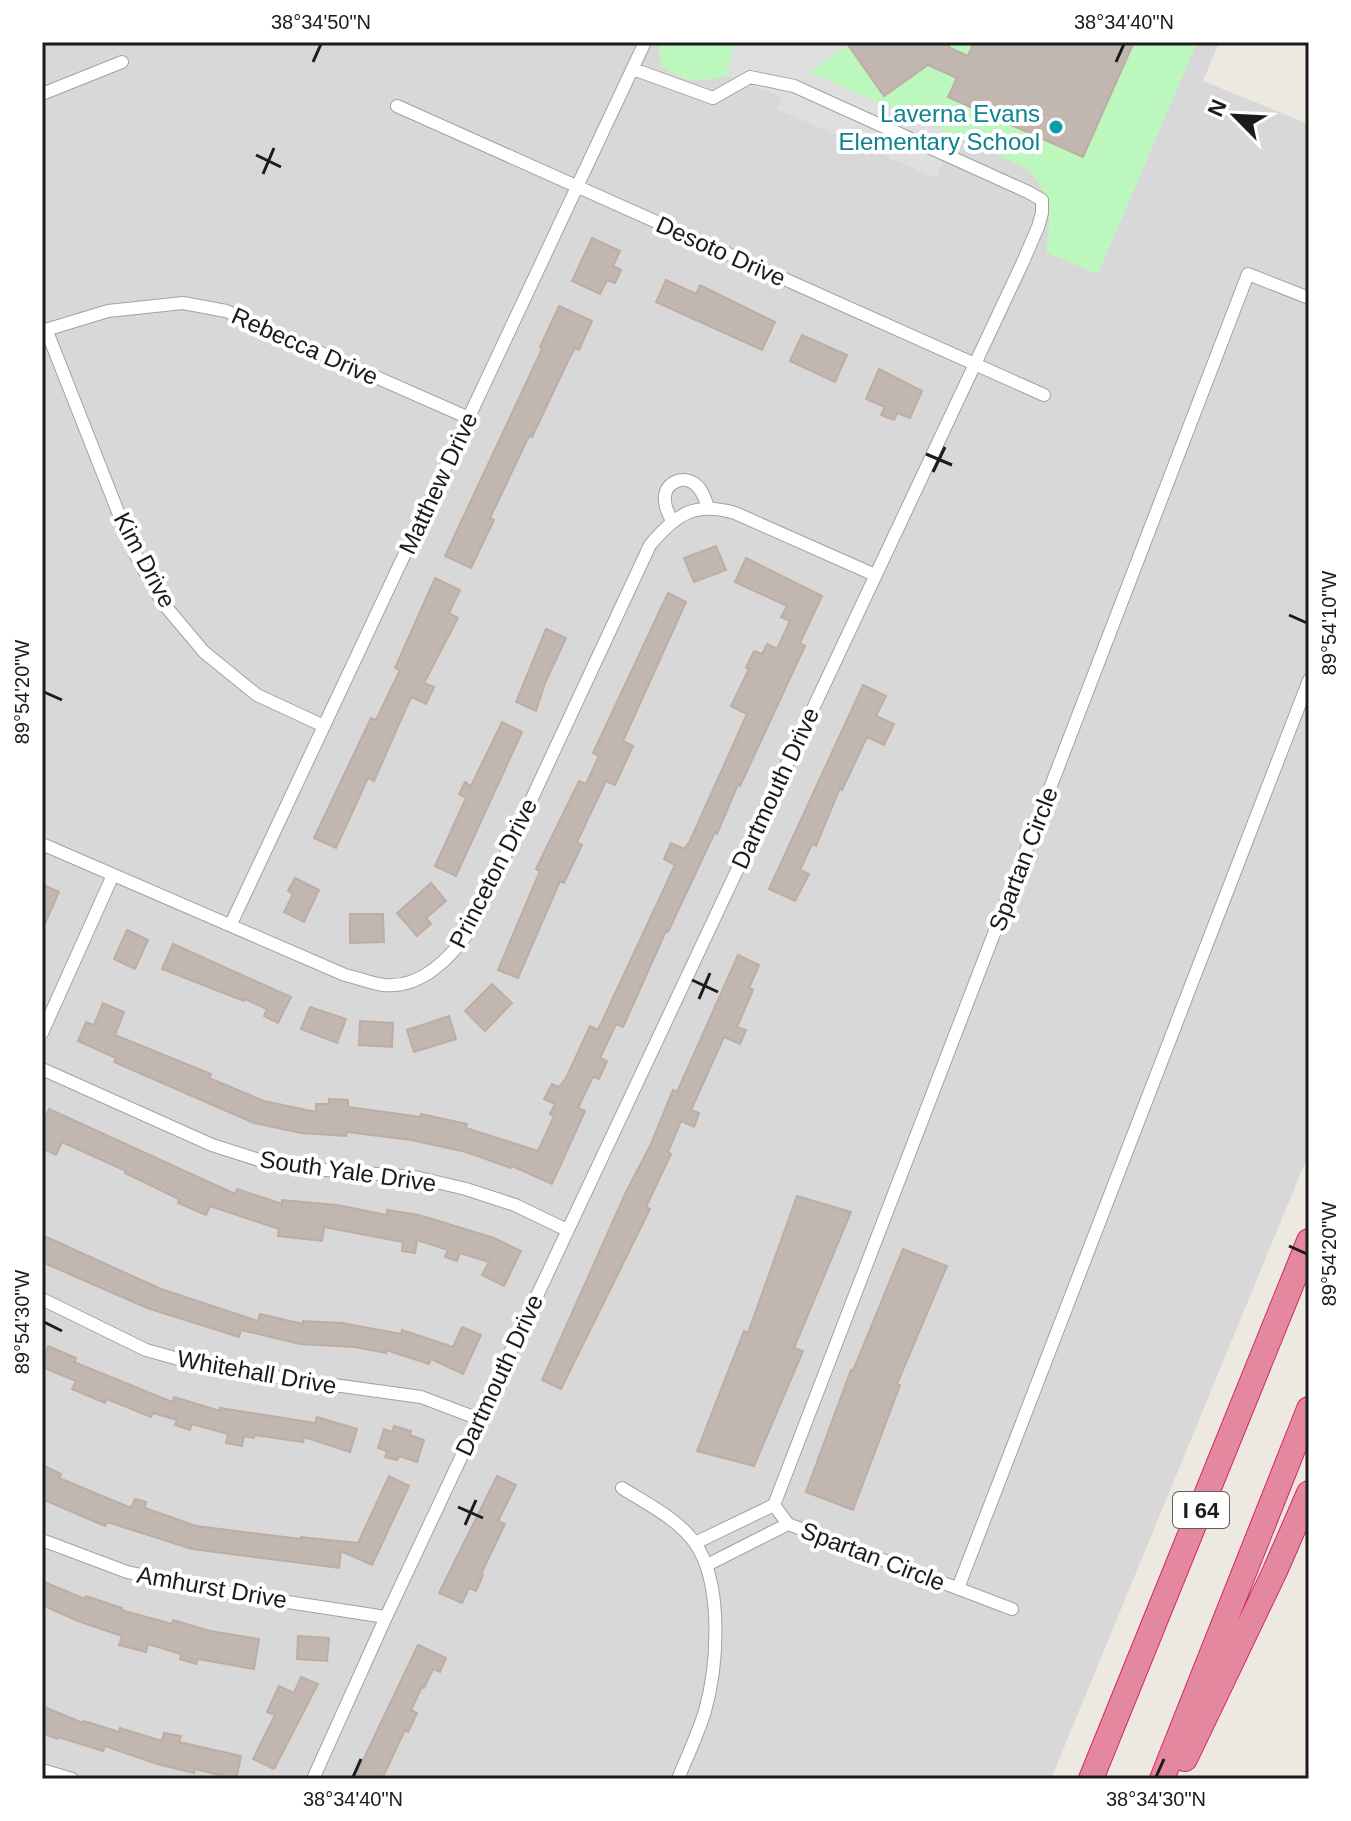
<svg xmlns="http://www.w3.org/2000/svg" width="1351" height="1821" font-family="Arial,sans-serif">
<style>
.residential{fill:#d9d8d8}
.park{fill:#bcf8bd}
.parking{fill:#dfdfdf}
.building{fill:#c1b7b0;stroke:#beada3;stroke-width:2}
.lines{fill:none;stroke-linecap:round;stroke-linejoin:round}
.street-casing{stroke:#a2a2a2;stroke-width:14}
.highway-casing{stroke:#d2266d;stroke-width:26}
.street{stroke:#fff;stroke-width:12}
.highway{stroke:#e488a0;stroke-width:24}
.ticks{fill:none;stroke:#1b1b1b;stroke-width:3}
.culture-dot{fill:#0f9aa8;stroke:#fff;stroke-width:3}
.labels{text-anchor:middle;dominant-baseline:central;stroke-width:8;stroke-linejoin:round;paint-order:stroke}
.shield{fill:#fff;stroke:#5f5f5f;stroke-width:2}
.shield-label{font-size:22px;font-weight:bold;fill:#1b1b1b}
.culture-label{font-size:24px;fill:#0d838f;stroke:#fff;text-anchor:end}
.street-label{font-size:24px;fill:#1b1b1b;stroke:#fff}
.neatline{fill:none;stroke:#1b1b1b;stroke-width:3}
.ticks-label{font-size:20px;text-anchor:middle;fill:#1b1b1b}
</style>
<rect width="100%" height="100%" fill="#ede8e0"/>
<!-- residential -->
<path class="residential" d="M42,42H1219L1203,81L1309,124V1153L1051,1779H42Z"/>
<!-- park -->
<path class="park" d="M658,42H734L727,76C697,82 686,84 661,65Z
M850,42H1197L1098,274L1046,252C1051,218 1053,191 1024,167L809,72Z"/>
<!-- parking -->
<path class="parking" d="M734,42H850L810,73L955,136L936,178L777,109L782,97L727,76Z"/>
<!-- building -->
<path class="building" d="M846,42H946L950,48L968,56L974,42H1134L1083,157L948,97L957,78L928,65L884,96Z
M592,238L620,251L613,266L621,270L615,283L607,280L600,294L572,281Z
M666,280L696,294L700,285L775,322L762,350L656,302Z
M559,306L592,321L579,350L575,348L568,361L532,437L529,436L490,518L494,520L471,568L445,556L542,349L540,347Z
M802,335L847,355L835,382L790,361Z
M879,369L922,391L910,418L897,413L894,420L881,415L885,407L866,399Z
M716,546L726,570L694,582L684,558Z
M746,558L822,596L800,643L805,646L740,786L738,784L717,834L715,832L668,932L666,931L623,1027L616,1024L600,1058L607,1061L599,1079L593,1077L578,1108L585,1111L552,1184L512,1166L511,1168L466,1152L411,1140L347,1132L346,1136L301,1133L254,1123L114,1062L116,1058L78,1041L86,1022L94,1025L103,1003L124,1012L115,1035L211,1074L209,1078L264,1101L316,1112V1104H329V1099L348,1100V1107L421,1117V1114L467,1124L466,1128L538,1151L554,1116L550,1114L555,1104L544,1099L552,1084L559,1087L566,1078L590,1026L598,1030L675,865L664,859L671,843L684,849L689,843L747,714L731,706L749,669L746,668L754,651L762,654L767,644L777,649L790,621L781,617L787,606L735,582Z
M435,578L460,590L449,613L458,618L424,683L434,687L426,704L411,697L374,781L368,778L336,848L314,838L371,718L376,720L400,670L395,668Z
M668,593L686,602L623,741L633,746L615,785L606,781L577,842L582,845L564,883L560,881L518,978L498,970L540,871L536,869L579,781L586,784L599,756L593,753Z
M546,629L566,638L545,683L536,711L516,702Z
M863,685L886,696L876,716L894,724L884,745L867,737L842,790L840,788L816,846L812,844L800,870L809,874L795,901L769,889Z
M502,722L522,732L456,876L435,866L466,798L459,794L465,782L471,786Z
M295,878L319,890L304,922L284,912L293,894L288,891Z
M431,883L446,901L426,918L431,924L417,936L397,913Z
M42,884L59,892L42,930Z
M350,914H383L384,942L350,943Z
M127,930L148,940L135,969L114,959Z
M173,944L291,997L278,1023L264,1016L267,1009L245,999L244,1001L162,969Z
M738,955L759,965L749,988L753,990L737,1027L746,1030L740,1044L724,1037L691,1110L699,1113L694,1127L681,1121L668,1152L671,1154L646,1207L650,1209L561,1389L542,1380L626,1192L651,1144L673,1090L677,1092Z
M492,984L512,1003L485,1031L465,1011Z
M310,1007L346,1019L337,1043L301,1029Z
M449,1016L456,1039L414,1052L407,1030Z
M360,1021L393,1023L392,1047L359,1045Z
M49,1109L235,1194L237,1189L282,1204V1200L337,1205L387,1215V1210L419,1215L494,1238L521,1251L504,1286L482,1275L489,1262L460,1253L457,1261L445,1257L448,1250L417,1240L415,1253L402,1251L403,1242L324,1227L322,1241L278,1236L279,1229L210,1206L206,1215L178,1203L179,1199L125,1173L126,1171L62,1142L56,1155L42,1148V1125Z
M797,1196L851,1212L794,1348L803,1351L754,1466L697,1451L744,1331L748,1333Z
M42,1235L161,1289L258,1321L260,1314L303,1324V1321L342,1323L401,1334L402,1330L453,1347L462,1327L481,1335L463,1374L431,1359L429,1364L386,1350V1353L355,1347L300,1344L241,1330L239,1337L147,1308L42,1262Z
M903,1249L947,1266L897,1384L900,1385L853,1510L806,1492L851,1370L853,1371Z
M48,1346L76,1358L74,1362L172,1402L174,1397L220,1411V1408L315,1423L317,1417L357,1429L350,1452L304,1437L303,1442L255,1435L254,1438L244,1436L242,1446L226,1443L228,1434L192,1424L190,1430L175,1425L177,1420L153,1413L151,1417L107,1399L105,1403L72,1389L76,1381L42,1367Z
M394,1426L411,1431L410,1435L424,1440L417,1462L399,1456L397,1460L385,1457L387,1451L378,1448L384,1429L392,1432Z
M42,1465L61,1474L59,1478L131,1508L135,1499L146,1502L145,1508L196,1526L301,1539V1537L358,1543L389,1476L409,1486L372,1565L341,1551L339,1568L192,1549L107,1522L105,1526L42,1499Z
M497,1476L516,1485L498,1521L505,1524L481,1574L483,1575L476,1591L469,1588L462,1603L439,1593Z
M42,1581L85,1599L86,1596L122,1608L121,1610L172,1624L173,1620L210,1631L259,1639L254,1669L198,1659L196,1664L180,1659L181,1654L148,1644L146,1652L119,1645L122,1636L78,1621L42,1605Z
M298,1636L329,1638L327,1661L297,1659Z
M418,1645L446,1658L440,1672L433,1669L424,1688L422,1687L411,1710L417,1713L408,1732L405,1730L382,1779H354Z
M301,1677L318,1684L274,1769L253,1759L275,1715L267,1712L279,1686L294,1693Z
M42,1706L83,1723L84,1721L119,1732L120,1728L162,1741L164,1733L181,1736L179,1742L241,1756L236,1779L195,1769L194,1773L157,1764L105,1746L103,1751L58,1737L57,1739L42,1733Z"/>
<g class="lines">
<!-- street casing -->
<g class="street-casing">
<path id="street" d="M42,94L122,62
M397,106L1044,395
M46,329L133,550L162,602L204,652L257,695L324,726
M42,331L108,311L183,303L226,311L469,418
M672,521C668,513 664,505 665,496C666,482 684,475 695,484C702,489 705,499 708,507
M42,844L345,975C358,978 371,983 383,985C422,989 451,957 471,929L650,545C676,514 695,501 735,513L875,575
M231,924L645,42
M42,1033L113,875
M42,1069L212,1145L259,1160L301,1168L415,1177L466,1189L515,1205L567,1230
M42,1299L146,1350L211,1368L421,1397L479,1419
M622,1488C647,1504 677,1518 695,1543C723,1583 718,1665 705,1711C698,1734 687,1757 678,1779
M774,1505L788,1524L1012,1609
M42,1540L127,1572L216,1591L386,1617
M695,1543L774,1505L1248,274L1309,298
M707,1565L788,1524
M958,1588L1309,680
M42,1770L72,1779
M313,1779L386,1617L1022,264L1038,227L1042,213V200L1028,192L794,86L750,77L713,98L633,69"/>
</g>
<!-- highway casing -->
<g class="highway-casing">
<path id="highway" d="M1185,1759L1275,1571L1309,1493
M1091,1779L1309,1241
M1162,1779L1309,1409"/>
</g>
<!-- street -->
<use href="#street" class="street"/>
<!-- highway -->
<use href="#highway" class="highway"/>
</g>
<!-- ticks -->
<path class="ticks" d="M313,62L321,44M1116,62L1124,44M256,155L281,167M263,174L274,148M926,454L952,465M933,472L945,447M1289,615L1307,623M44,692L62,700M692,980L718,992M699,999L710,973M1289,1246L1307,1254M44,1322L62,1331M458,1507L483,1518M465,1525L476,1500M353,1777L361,1759M1156,1777L1164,1759"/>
<!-- markers -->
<circle class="culture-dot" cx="1056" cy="127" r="8"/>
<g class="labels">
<!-- shield labels -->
<rect class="shield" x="1173" y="1492" width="56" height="36" rx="6"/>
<g class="shield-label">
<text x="1201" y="1510">I 64</text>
</g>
<!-- culture labels -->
<g class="culture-label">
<text x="1040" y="113">Laverna Evans<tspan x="1040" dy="28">Elementary School</tspan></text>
</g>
<!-- street labels -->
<g class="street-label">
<text transform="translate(721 251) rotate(24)">Desoto Drive</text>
<text transform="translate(305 346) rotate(24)">Rebecca Drive</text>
<text transform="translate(438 483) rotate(-65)">Matthew Drive</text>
<text transform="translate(145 560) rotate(62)">Kim Drive</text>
<text transform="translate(775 788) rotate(-65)">Dartmouth Drive</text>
<text transform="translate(1023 859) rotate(-69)">Spartan Circle</text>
<text transform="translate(493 873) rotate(-63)">Princeton Drive</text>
<text transform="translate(348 1171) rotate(8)">South Yale Drive</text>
<text transform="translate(257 1372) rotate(10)">Whitehall Drive</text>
<text transform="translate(499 1375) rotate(-65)">Dartmouth Drive</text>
<text transform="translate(873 1556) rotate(21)">Spartan Circle</text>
<text transform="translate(212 1587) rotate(10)">Amhurst Drive</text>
</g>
</g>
<!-- border -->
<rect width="1351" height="1821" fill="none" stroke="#ffffff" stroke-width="88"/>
<!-- north arrow -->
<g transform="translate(1235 116) rotate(294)" stroke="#ffffff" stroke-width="6" paint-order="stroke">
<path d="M0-6L14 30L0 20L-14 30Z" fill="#1b1b1b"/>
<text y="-12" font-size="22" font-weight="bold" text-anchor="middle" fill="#1b1b1b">N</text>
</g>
<rect x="44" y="44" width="1263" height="1733" class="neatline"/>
<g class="ticks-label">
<text x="321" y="29">38°34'50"N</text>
<text x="1124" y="29">38°34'40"N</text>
<text transform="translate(1329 623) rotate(-90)" y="7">89°54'10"W</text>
<text transform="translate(22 692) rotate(-90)" y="7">89°54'20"W</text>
<text transform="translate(1329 1254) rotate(-90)" y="7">89°54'20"W</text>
<text transform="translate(22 1322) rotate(-90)" y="7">89°54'30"W</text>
<text x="353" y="1806">38°34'40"N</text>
<text x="1156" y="1806">38°34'30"N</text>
</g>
</svg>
